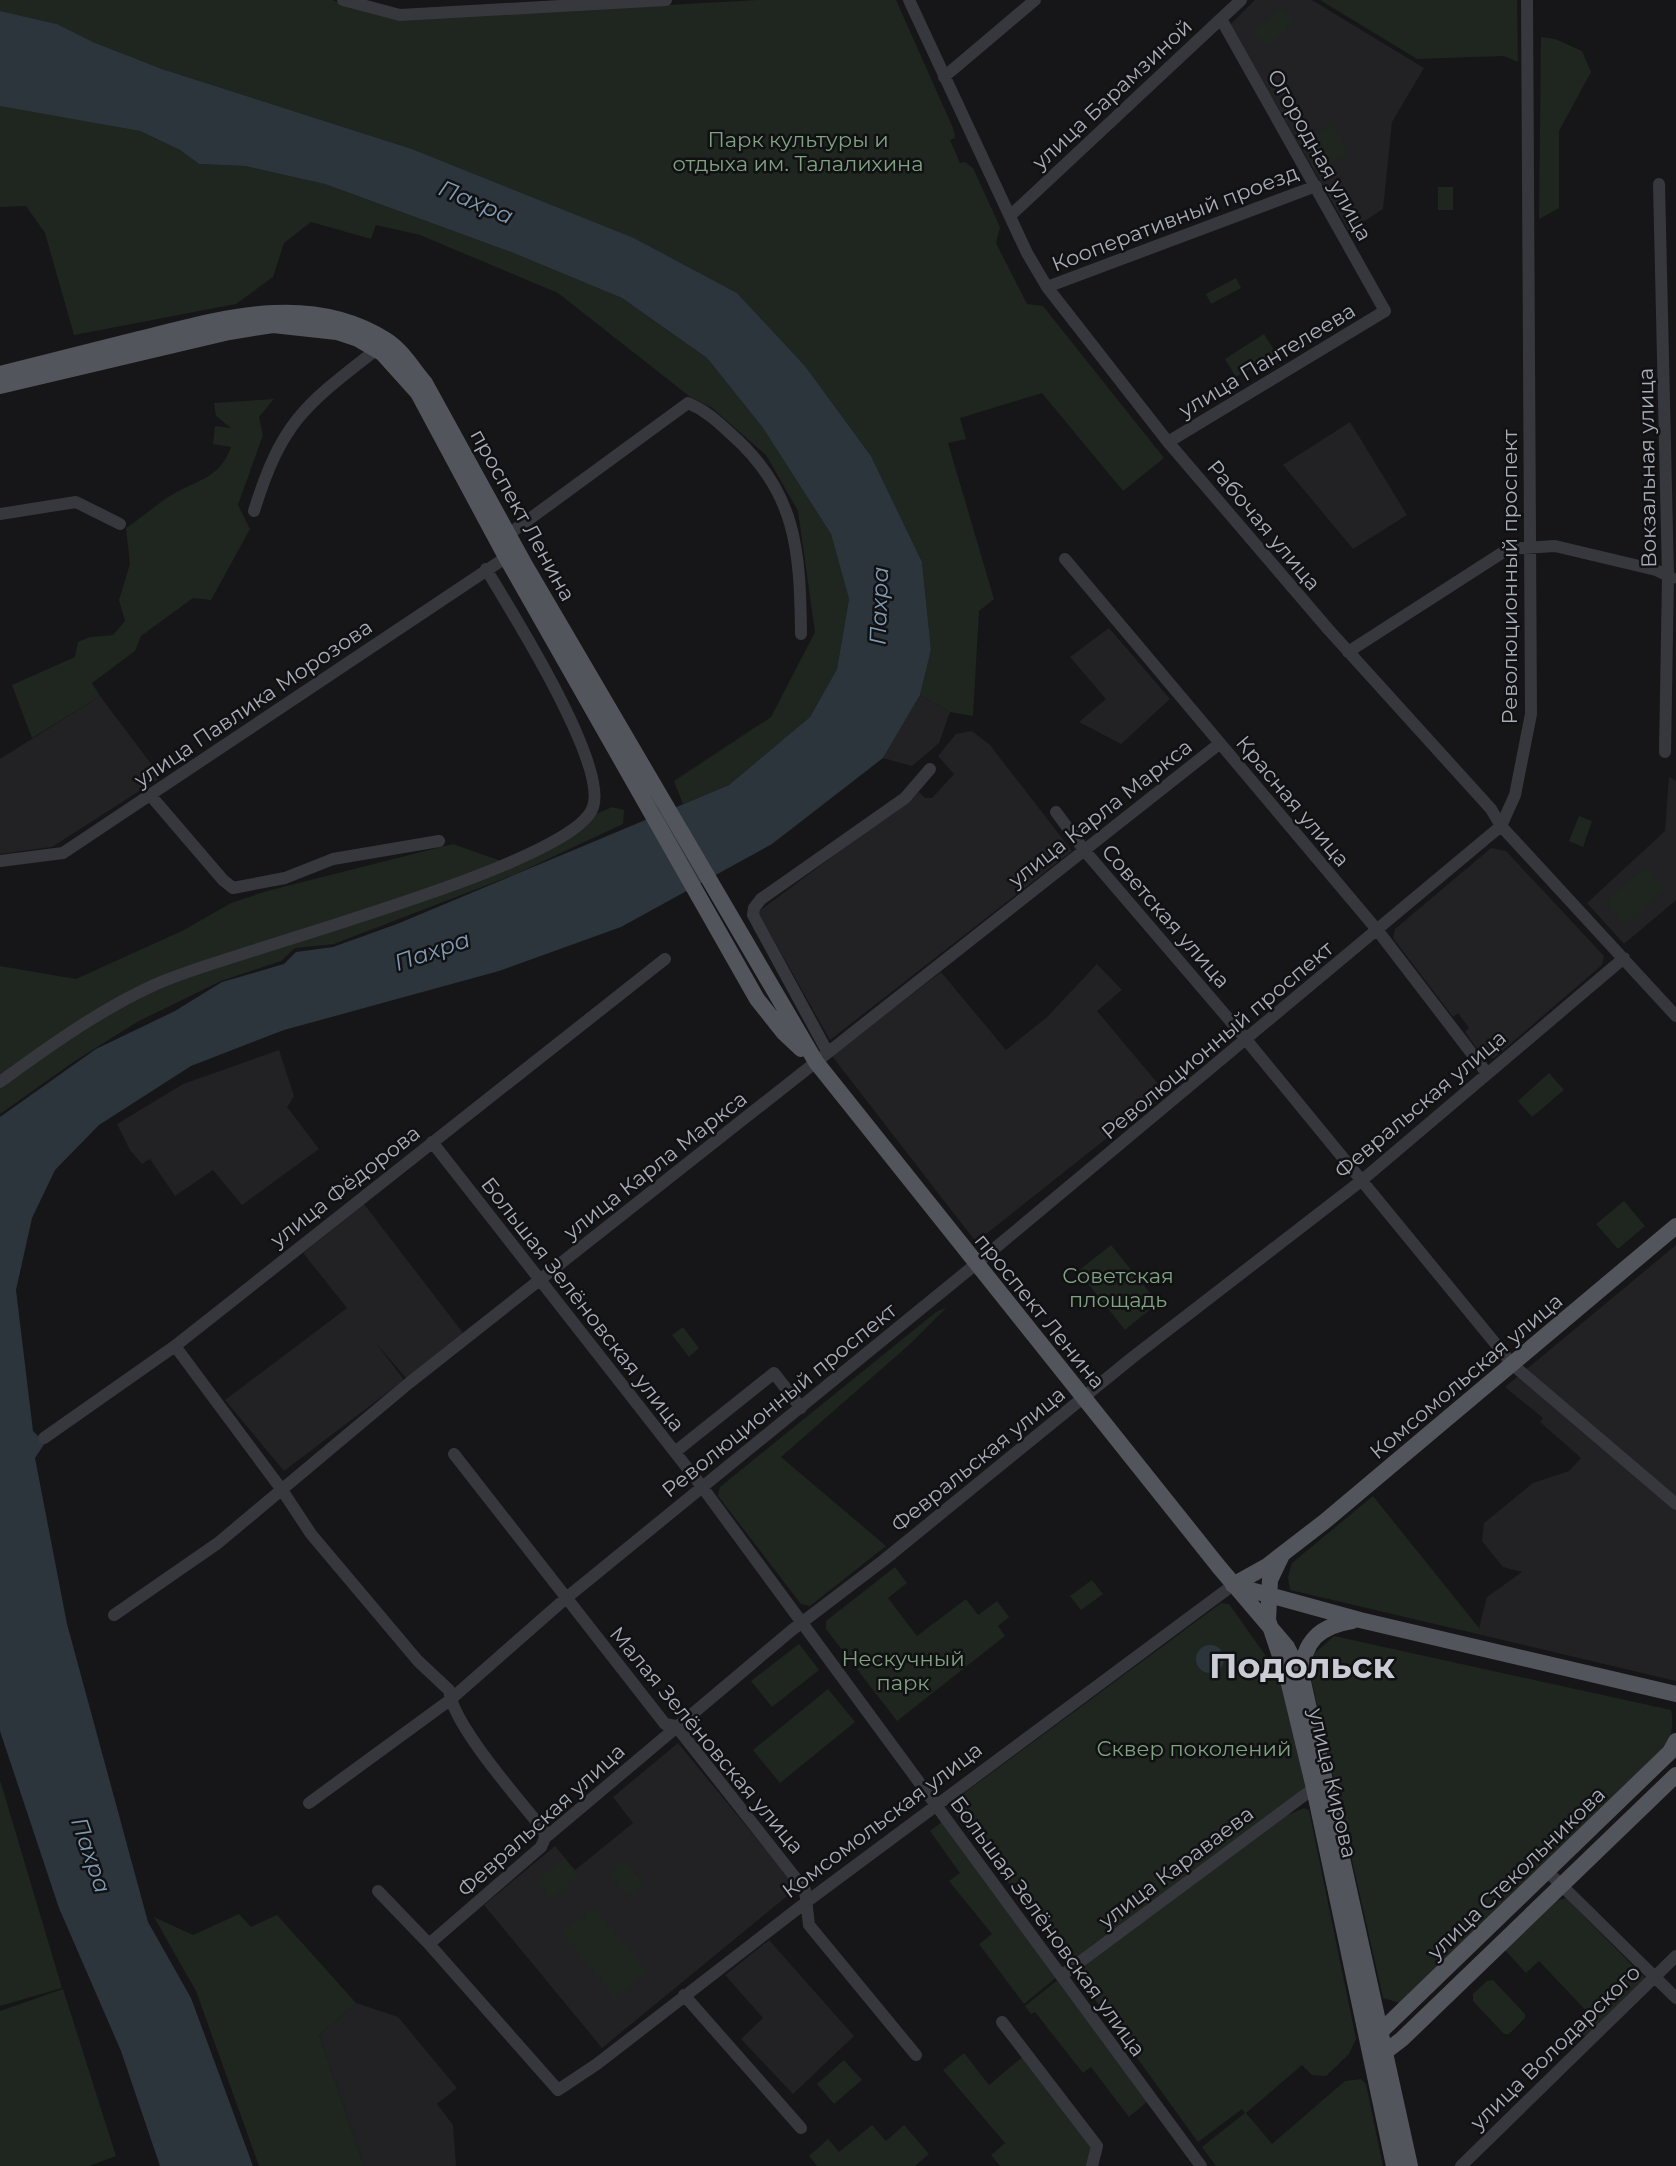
<svg xmlns="http://www.w3.org/2000/svg" width="1676" height="2166" font-family="Montserrat,sans-serif">
<style>
.built{fill:#222225}
.green{fill:#1e261f}
.water{fill:#2c353c}
.lines{fill:none;stroke-linecap:round;stroke-linejoin:round}
.minor{stroke:#37383d;stroke-width:12}
.major{stroke:#53555c;stroke-width:16}
.labels{text-anchor:middle;dominant-baseline:central;stroke-width:5;stroke-linejoin:round;paint-order:stroke}
.street-label{font-size:21px;fill:#a8adb8;stroke:#111113}
.park-label{font-size:21px;fill:#7fa381;stroke:#111113}
.water-label{font-size:23px;font-style:italic;fill:#7f9bb3;stroke:#111113}
.town-label{font-size:35px;font-weight:bold;fill:#c9ccd4;stroke:#111113}
</style>
<rect width="100%" height="100%" fill="#161618"/>
<!-- built -->
<path class="built" d="M1255,0H1312L1424,68L1392,122L1383,209L1349,231L1230,25Z
M1350,422L1407,515L1353,549L1283,465Z
M1109,628L1170,699L1121,744L1079,722L1106,699L1070,657Z
M920,695L950,712L939,743L912,766L883,758Z
M100,696L161,777L52,847L0,854V759Z
M972,731L990,745L1072,851L830,1040L758,912L919,792L925,798H932L954,774L938,756L956,734Z
M1669,777L1676,781V900L1624,944L1587,903L1665,831Z
M1491,848L1506,851L1604,956L1602,965L1494,1058L1483,1057L1465,1032L1469,1028L1458,1013L1453,1017L1393,938L1395,929Z
M1097,964L1122,990L1097,1011L1165,1092L976,1242L832,1056L941,972L1006,1050L1047,1017Z
M279,1050L294,1096L287,1107L319,1149L242,1205L213,1170L175,1196L150,1159L142,1164L130,1150L117,1124L183,1084Z
M364,1204L463,1333L406,1378L376,1343L404,1380L284,1471L225,1400L347,1308L303,1253Z
M1676,1245V1681L1486,1636L1479,1628L1487,1597L1522,1572L1503,1567L1482,1541L1484,1523L1533,1483L1569,1471L1581,1458L1540,1422L1543,1418L1505,1387Z
M678,1743L797,1888L602,2048L484,1905L555,1846L575,1870L633,1823L613,1797Z
M769,1940L854,2036L793,2094L741,2039L763,2018L725,1975Z
M356,2003L398,2017L457,2088L437,2104L453,2125L456,2166H364L319,2035Z"/>
<!-- green -->
<path class="green" d="M0,0H333L343,5L403,20L757,0H896L953,128L955,138L950,140L960,163L965,162L973,168L1000,227L996,243L1027,304L1043,306L1164,458L1123,491L1042,393L960,418L966,439L948,443L994,599L979,611L973,716L950,712L920,695L931,650L922,562L871,456L805,366L737,293L634,238L412,149L162,69L93,42L57,24L0,11Z
M1320,0H1517L1518,62L1504,56L1417,59Z
M1281,8L1294,23L1266,47L1253,31Z
M1541,37L1555,39L1582,51L1591,72L1559,131V208L1539,219Z
M0,105L140,131L180,150L199,164L245,166L322,183L355,195L511,252L622,298L707,358L763,428L831,534L849,599L837,669L810,717L729,785L683,804L674,781L771,717L815,632L798,511L766,455L712,408L689,396L558,293L420,235L376,225L371,239L311,222L284,243L273,277L236,304L74,335L45,233L26,206L0,207Z
M1332,124L1349,153L1329,165L1313,136Z
M1438,187H1453V210H1438Z
M1236,278L1241,288L1211,304L1206,294Z
M1264,334L1276,353L1236,377L1225,359Z
M274,399L259,417L263,435L238,505L250,529L211,600L193,598L141,636L135,651L92,683L100,696L32,738L12,685L75,657L78,642L90,637L113,635L125,621L119,600L130,564L126,528C142,518 156,504 172,495C197,479 219,480 231,447L213,444L215,426L231,428L216,416L214,403Z
M612,807L624,810L623,824L516,874L334,944L295,948L281,961L221,981L137,1022L75,1061L0,1114V966L76,979L184,930L231,903L267,891L453,844L504,862L571,825Z
M1579,816L1592,821L1583,847L1569,841Z
M1645,867L1664,889L1624,924L1605,902Z
M1549,1073L1564,1090L1532,1117L1518,1101Z
M1624,1201L1645,1226L1618,1249L1596,1224Z
M1111,1245L1158,1303L1125,1330L1078,1271Z
M946,1308L909,1345L781,1457L886,1546L810,1606L801,1604L718,1496L720,1487L936,1312Z
M683,1327L699,1348L689,1357L672,1335Z
M1373,1496L1479,1628L1486,1636L1290,1590L1288,1577L1292,1563Z
M895,1567L907,1583L888,1598L917,1636L966,1599L978,1615L997,1601L1009,1617L998,1626L1005,1636L897,1721L826,1629V1621Z
M1092,1580L1103,1594L1081,1610L1070,1596Z
M1221,1603L1229,1604L1282,1679L1307,1787L1075,1961L1065,1957L951,1808L952,1802Z
M1334,1636L1671,1710C1676,1730 1667,1746 1656,1762L1403,2004L1383,1998L1307,1660Z
M799,1644L819,1670L772,1707L751,1681Z
M828,1689L855,1722L780,1783L753,1750Z
M0,1780L62,1988L0,2006Z
M1304,1808L1309,1810L1356,2039L1349,2054L1326,2076L1312,2075L1302,2065L1246,2113L1272,2144L1345,2081L1361,2079L1366,2084L1383,2166H1216L1202,2147L1245,2113L1242,2109L1198,2142L1080,1979V1969L1281,1818Z
M943,1821L1058,1976L1024,2004L979,1944L992,1934L949,1881L960,1873L930,1831Z
M564,1859L579,1876L551,1900L536,1882Z
M624,1860L644,1884L628,1897L608,1873Z
M1566,1898L1648,1981L1588,2039L1579,2030L1592,2017L1539,1961L1526,1973L1504,1949L1552,1902Z
M594,1907L647,1972L615,1998L562,1933Z
M239,1914L251,1927L277,1915L356,2003L319,2035L364,2166H259L196,1991L154,1917L193,1935Z
M1060,1978L1149,2100L1129,2117L1091,2067L1083,2073L1035,2012L1031,2014L1025,2006Z
M1493,1980L1525,2014V2018L1509,2034H1504L1473,2001V1994L1487,1981Z
M63,1989L116,2156L89,2166H0V2011Z
M964,2053L989,2085L1025,2055L1095,2146L1089,2166H1000L991,2155L1005,2143L943,2070Z
M844,2060L862,2080L834,2104L817,2084Z
M872,2125L886,2141L904,2125L929,2154L915,2166H817L809,2156L828,2139L839,2152Z"/>
<!-- water -->
<path class="water" d="M0,11L57,24L93,42L162,69L412,149L634,238L737,293L805,366L871,456L922,562L931,650L920,695L883,758L772,844L621,927L499,971L284,1030L191,1066L99,1125L55,1170L32,1218L16,1290L33,1431L45,1443L35,1458L67,1624L148,1922L191,1998L253,2166H160L121,2051L59,1908L0,1731V1117L96,1049L175,1011L222,982L284,964L296,952L333,947L397,924L729,785L810,717L837,669L849,599L831,534L763,428L707,358L622,298L511,252L325,184L245,166L199,164L180,150L140,131L0,106Z
M1196 1659a14 14 0 1 1 28 0a14 14 0 1 1-28 0Z"/>
<g class="lines">
<!-- minor -->
<path class="minor" d="M343,0L400,15L666,0
M909,0L1027,253L1047,287L1168,442L1328,629L1491,809L1501,826L1676,1016
M944,77L1035,0
M1659,184L1668,576L1665,752
M1010,216L1241,0
M1047,287L1316,186
M1168,442L1385,311L1221,19
M254,511C282,421 305,405 377,349
M0,514L76,502L120,524
M509,534L688,403C705,410 717,421 731,434C797,492 800,551 801,634
M1065,559L1378,931L1486,1072
M1348,652L1508,549L1555,546L1656,570L1672,578
M151,796L223,880L233,888L285,878L333,859L439,841
M1056,812L1084,850L1239,1031L1513,1365L1676,1504
M0,861L63,853L514,552
M827,1051L753,915L754,908L761,899L905,798L930,769
M0,1082C48,1047 98,1011 152,986C224,952 573,867 593,807C608,764 511,611 486,569
M432,1142L703,1488L1201,2166
M175,1346L282,1490L311,1534L418,1661L449,1690C453,1726 520,1800 544,1831L545,1838
M44,1438L175,1346L665,959
M675,1452L774,1373L801,1408
M454,1454L665,1724L676,1726L805,1890L809,1925L916,2055
M114,1615L218,1543L409,1383L1219,744
M309,1803L450,1700L565,1599L976,1264L1501,826L1515,795L1531,714L1527,0
M1548,1872L1676,1998
M378,1891L429,1944L558,2090L597,2064L805,1903L1233,1585
M429,1944L541,1847L545,1838L792,1630L884,1560L1133,1357L1361,1181L1624,958
M1061,1976L1314,1788
M684,1995L801,2128
M1002,2022L1097,2146L1092,2166
M1461,2166L1676,1956"/>
<!-- major -->
<path class="major" d="M0,374C46,362 93,351 139,339C220,319 309,291 386,340C402,350 413,369 425,383L525,565L816,1062L1219,1567L1287,1647L1302,1677L1410,2166
M0,386L229,332L273,325L337,332L358,339L382,353L418,393L506,557L757,999L784,1033L801,1049
M1282,1555L1270,1580L1268,1620L1288,1680L1314,1788L1394,2166
M1233,1585L1267,1566L1324,1522L1676,1226
M1236,1586L1360,1620L1676,1694
M1302,1674C1303,1641 1320,1626 1352,1621
M1376,2036L1670,1752L1676,1741
M1380,2056L1402,2039L1676,1775"/>
</g>
<g class="labels">
<!-- street labels -->
<g class="street-label">
<text transform="translate(1112 94) rotate(-43)">улица Барамзиной</text>
<text transform="translate(1320 155) rotate(61)">Огородная улица</text>
<text transform="translate(1175 218) rotate(-21)">Кооперативный проезд</text>
<text transform="translate(1267 360) rotate(-31)">улица Пантелеева</text>
<text transform="translate(1647 468) rotate(-91)">Вокзальная улица</text>
<text transform="translate(523 515) rotate(61)">проспект Ленина</text>
<text transform="translate(1264 525) rotate(50)">Рабочая улица</text>
<text transform="translate(1509 577) rotate(-90)">Революционный проспект</text>
<text transform="translate(253 703) rotate(-34)">улица Павлика Морозова</text>
<text transform="translate(1293 801) rotate(50)">Красная улица</text>
<text transform="translate(1100 813) rotate(-38)">улица Карла Маркса</text>
<text transform="translate(1166 916) rotate(49)">Советская улица</text>
<text transform="translate(1217 1040) rotate(-40)">Революционный проспект</text>
<text transform="translate(1420 1104) rotate(-40)">Февральская улица</text>
<text transform="translate(655 1165) rotate(-38)">улица Карла Маркса</text>
<text transform="translate(345 1186) rotate(-38)">улица Фёдорова</text>
<text transform="translate(583 1304) rotate(52)">Большая Зелёновская улица</text>
<text transform="translate(1040 1311) rotate(51)">проспект Ленина</text>
<text transform="translate(1466 1376) rotate(-40)">Комсомольская улица</text>
<text transform="translate(779 1400) rotate(-39)">Революционный проспект</text>
<text transform="translate(978 1459) rotate(-39)">Февральская улица</text>
<text transform="translate(707 1740) rotate(50)">Малая Зелёновская улица</text>
<text transform="translate(1333 1783) rotate(77)">улица Кирова</text>
<text transform="translate(541 1820) rotate(-42)">Февральская улица</text>
<text transform="translate(882 1820) rotate(-37)">Комсомольская улица</text>
<text transform="translate(1176 1867) rotate(-37)">улица Караваева</text>
<text transform="translate(1516 1873) rotate(-44)">улица Стекольникова</text>
<text transform="translate(1048 1926) rotate(54)">Большая Зелёновская улица</text>
<text transform="translate(1555 2047) rotate(-44)">улица Володарского</text>
</g>
<!-- park labels -->
<g class="park-label">
<text x="798" y="139">Парк культуры и<tspan x="798" dy="24">отдыха им. Талалихина</tspan></text>
<text x="1118" y="1275">Советская<tspan x="1118" dy="24">площадь</tspan></text>
<text x="903" y="1658">Нескучный<tspan x="903" dy="24">парк</tspan></text>
<text x="1194" y="1748">Сквер поколений</text>
</g>
<!-- water labels -->
<g class="water-label">
<text transform="translate(476 202) rotate(23)">Пахра</text>
<text transform="translate(879 606) rotate(-88)">Пахра</text>
<text transform="translate(432 951) rotate(-19)">Пахра</text>
<text transform="translate(91 1855) rotate(71)">Пахра</text>
</g>
<!-- town labels -->
<g class="town-label">
<text x="1302" y="1665">Подольск</text>
</g>
</g>
</svg>
